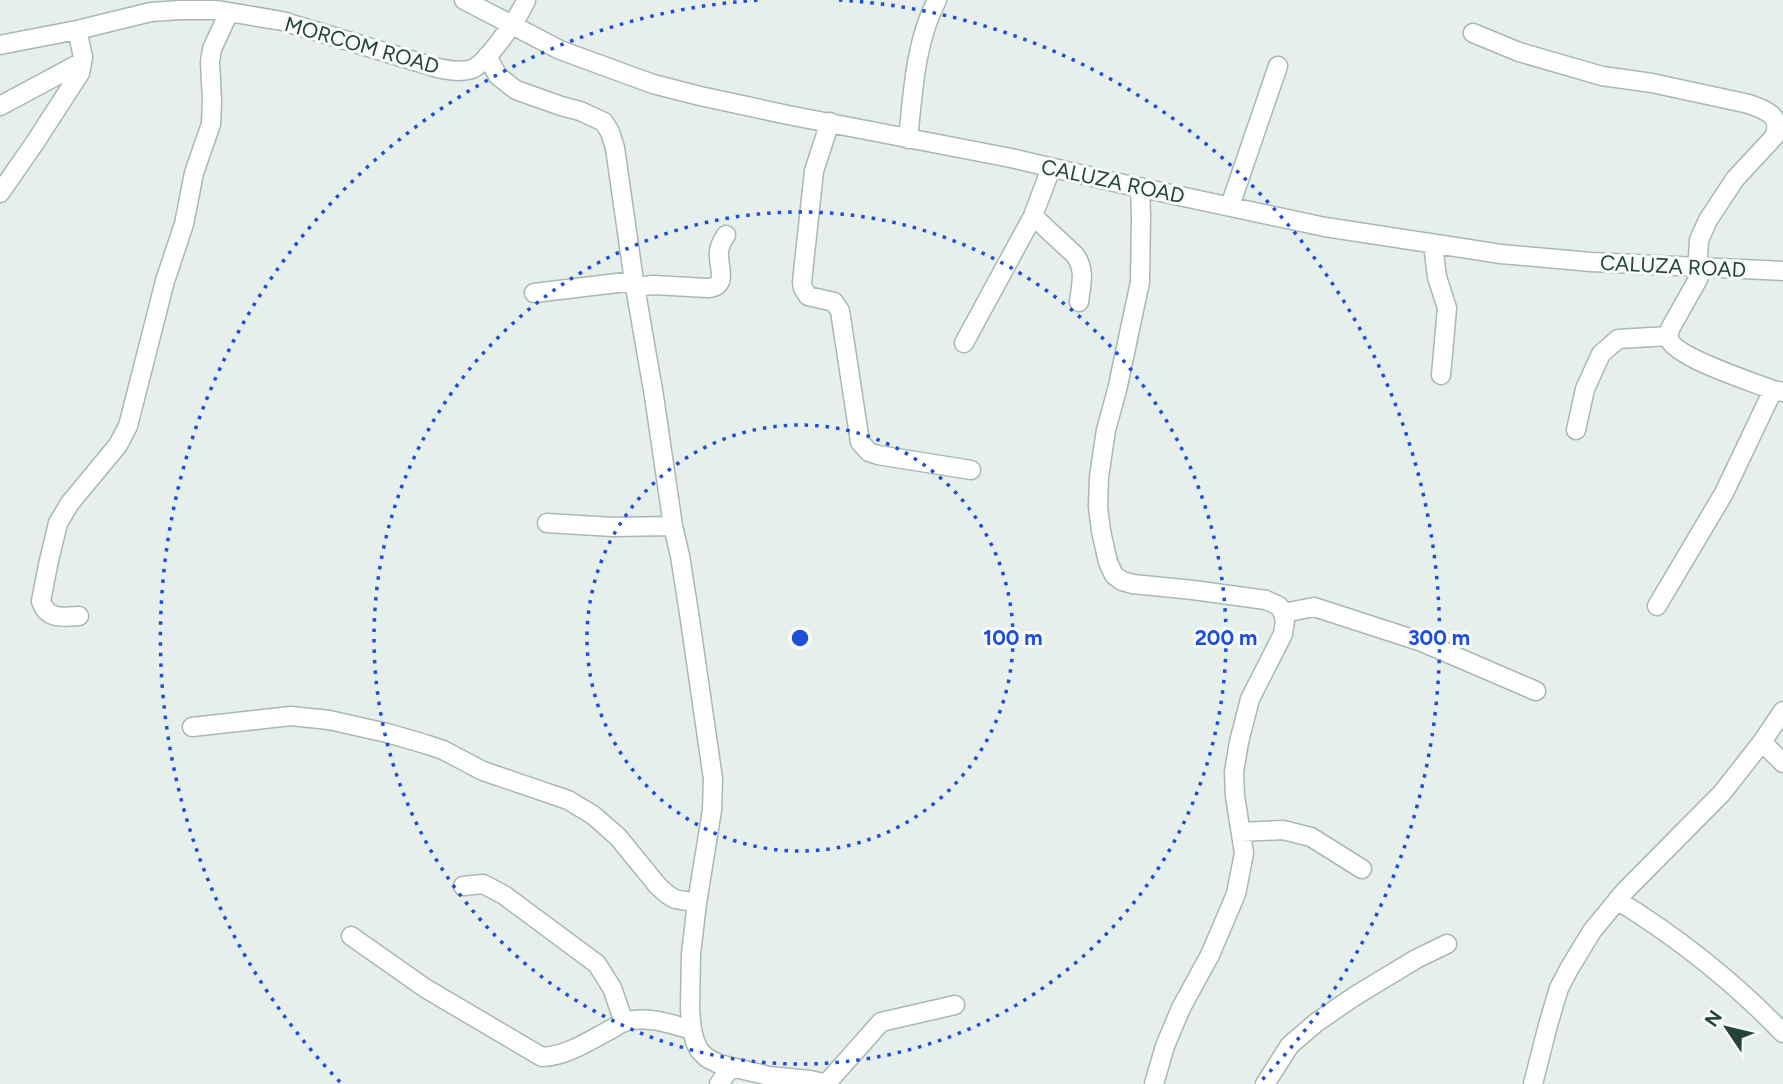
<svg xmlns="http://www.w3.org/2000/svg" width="1783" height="1084" font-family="Figtree,sans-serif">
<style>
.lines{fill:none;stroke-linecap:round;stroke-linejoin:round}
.minor-casing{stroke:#a8b8b2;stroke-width:21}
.minor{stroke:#fff;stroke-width:18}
.ring{fill:none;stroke:#1d4ed8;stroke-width:3.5;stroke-dasharray:3.5 7}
.labels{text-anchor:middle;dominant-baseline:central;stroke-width:6;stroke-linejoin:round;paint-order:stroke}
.street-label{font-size:21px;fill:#24423a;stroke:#f7fbf9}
.centre{fill:#1d4ed8;stroke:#f7fbf9;stroke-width:3.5}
.ring-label{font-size:21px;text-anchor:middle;font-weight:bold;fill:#1d4ed8;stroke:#f7fbf9;stroke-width:6;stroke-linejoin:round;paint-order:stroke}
</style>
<rect width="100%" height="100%" fill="#e6efeb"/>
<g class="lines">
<!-- minor casing -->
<g class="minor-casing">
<path id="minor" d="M464,0L560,50L653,84L700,96L788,115L1011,158L1114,182L1325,227L1501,254L1591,262L1783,271
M1473,33L1519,52L1602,76L1652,83L1749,104C1766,110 1783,116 1774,137L1735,179L1708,220L1699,240L1698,257L1700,273L1698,279L1670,329C1669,333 1668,335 1669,339C1676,358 1753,382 1773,390L1783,392
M0,45L77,30L151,12L180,10H217L282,21L434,67C446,70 460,73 472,69C486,64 521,14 526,0
M487,56L498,76L516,90L561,106L580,111L604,122L610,132L615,148L634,281L654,396L673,526L680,556L689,613L713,779L712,810L697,903L691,954L690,1009L692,1030L695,1041L699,1050L707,1058L719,1064L769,1076L810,1080L828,1084
M0,106L82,62
M830,122L814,171L802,282L803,288L808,296L834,302L840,311L860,442L869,452L878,455L971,470
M908,139C913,93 915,42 937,0
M1140,187L1141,216L1140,282L1117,390L1106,430L1099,477L1098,507L1101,531L1108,562L1114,575L1122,581L1133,584L1193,590L1266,600L1279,606L1283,613L1285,621L1283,634L1250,699L1239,742L1234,772L1235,796L1244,853L1236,894L1210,955L1181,1008L1165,1046L1154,1084
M0,193L34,144L80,73L83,57L77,30
M1230,206L1278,66
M1033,216L1075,255C1086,270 1081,285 1079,302
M1433,244L1437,277L1447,308L1441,375
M635,287L653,285L708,288C730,286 717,265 719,251C720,244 723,240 726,235
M534,293L634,281
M964,343L1033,216L1051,168
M1576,430L1585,389L1601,354L1618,339L1669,336
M547,523L613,527L673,526
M1657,606L1724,493L1773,390
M1283,613L1314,607L1422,642L1536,691
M79,616C63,617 47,620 41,601L48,565L58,523L70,503L118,445L128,426L165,281L184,224L194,173L211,124L212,101L210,62L212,49L229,12
M192,727L291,716L329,720L387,733L425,744L443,750L483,771L568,800L593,815L618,837L658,886L668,895L675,899L697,903
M1762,742L1783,763
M1241,832L1283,830L1311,837L1362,869
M463,886L483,884L504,895L597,964L612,988L624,1022
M1617,900C1677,937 1734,982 1783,1033
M351,936L425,988L542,1057C566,1056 587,1042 608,1031C614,1028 620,1023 627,1021C649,1016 671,1024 692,1030
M719,1084L731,1067
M826,1084L881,1022L955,1005
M1265,1084L1290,1045L1317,1022L1355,996L1416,959L1447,944
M1533,1084L1548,1025L1559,988L1569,969L1592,931L1625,891L1722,793L1762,742L1783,711"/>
</g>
<!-- minor -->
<use href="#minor" class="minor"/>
</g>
<!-- distance rings -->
<g class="ring">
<circle cx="800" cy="638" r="213"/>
<circle cx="800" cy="638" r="426"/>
<path d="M340 1082A639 639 0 0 1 761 0M839 0A639 639 0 0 1 1260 1082"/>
</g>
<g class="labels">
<!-- street labels -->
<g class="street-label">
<text transform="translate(362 45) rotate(16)">MORCOM ROAD</text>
<text transform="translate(1113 181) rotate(12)">CALUZA ROAD</text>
<text transform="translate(1673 266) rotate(3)">CALUZA ROAD</text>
</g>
</g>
<circle cx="800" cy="638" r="10" class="centre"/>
<g class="ring-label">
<text x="1013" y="645">100 m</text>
<text x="1226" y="645">200 m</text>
<text x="1439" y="645">300 m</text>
</g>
<!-- north arrow -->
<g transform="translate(1727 1028) rotate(305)" stroke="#f7fbf9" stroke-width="5" paint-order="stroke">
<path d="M0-5L12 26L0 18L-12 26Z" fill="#24423a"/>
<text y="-10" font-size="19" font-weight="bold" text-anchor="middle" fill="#24423a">N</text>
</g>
</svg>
